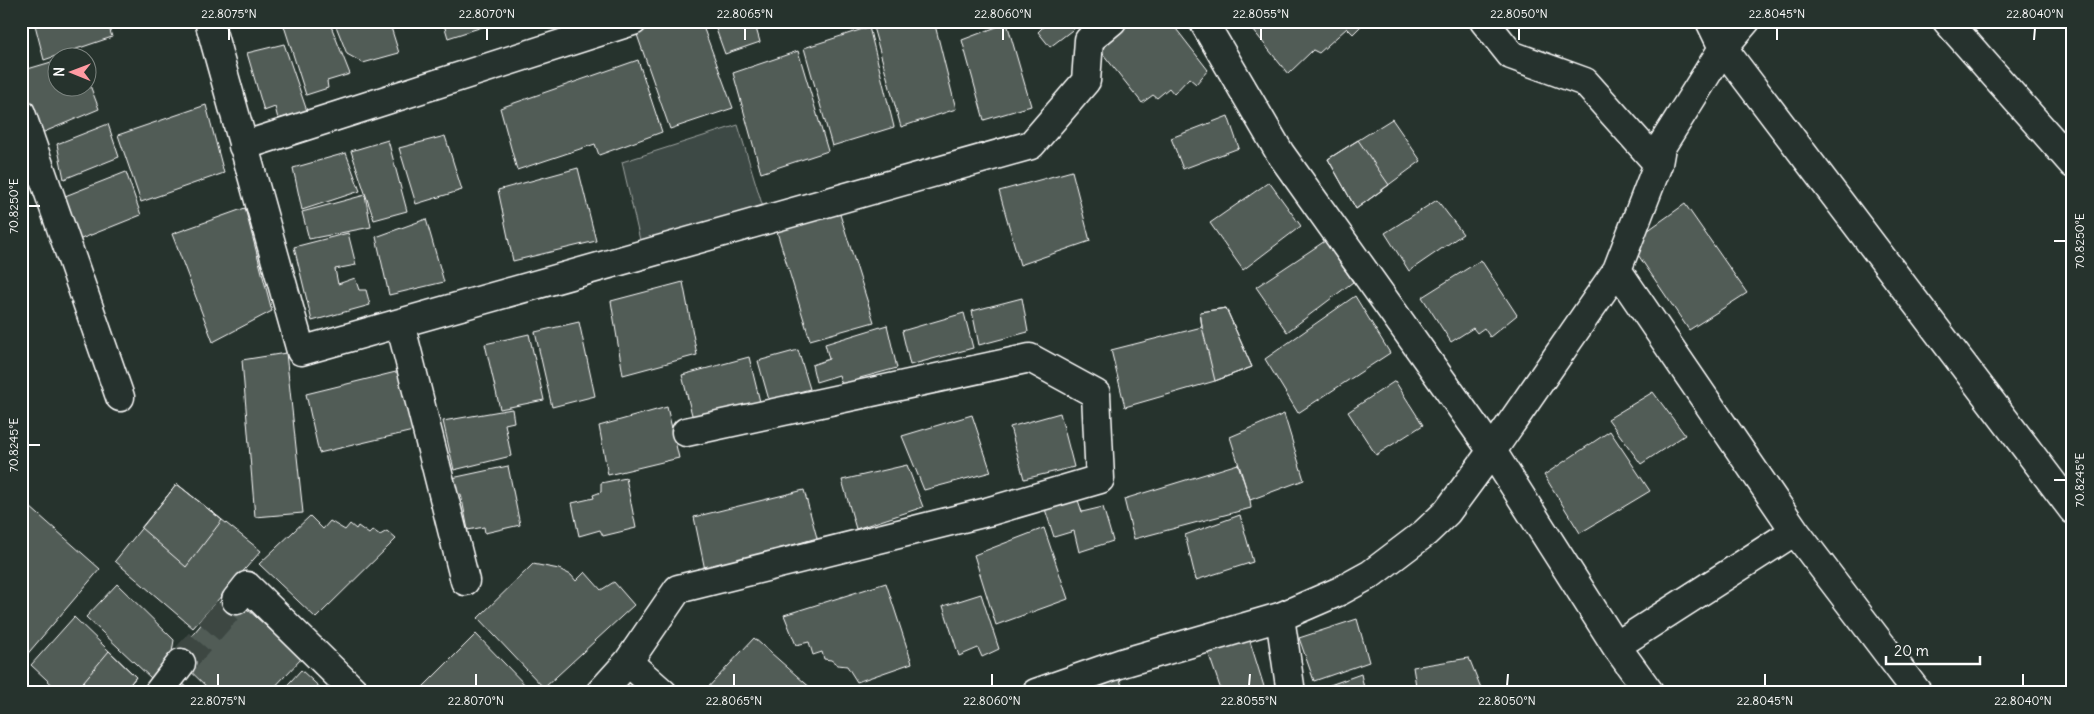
<svg xmlns="http://www.w3.org/2000/svg" width="2094" height="714" font-family="Delius,sans-serif">
<style>
.green{fill:#3e4944;stroke:#9ea4a2}
.building{fill:#515c57;stroke:#fff}
.lines{fill:none;stroke-linecap:round;stroke-linejoin:round}
.street-tunnel{stroke:#3c4742;stroke-width:28;stroke-dasharray:28 14;stroke-linecap:butt}
.street-casing{stroke:#fff;stroke-width:31}
.street{stroke:#26332d;stroke-width:28}
.ticks{fill:none;stroke:#fff;stroke-width:2}
.neatline{fill:none;stroke:#fff;stroke-width:2}
.ticks-label{font-size:12px;text-anchor:middle;fill:#fff}
</style>
<rect width="100%" height="100%" fill="#26332d"/>
<filter id="ink" filterUnits="userSpaceOnUse"><feTurbulence type="fractalNoise" baseFrequency=".02" numOctaves="2"/><feDisplacementMap in="SourceGraphic" scale="10" xChannelSelector="R" yChannelSelector="G"/><feConvolveMatrix kernelMatrix="1 2 1 2 8 2 1 2 1" color-interpolation-filters="sRGB"/></filter>
<g filter="url(#ink)">
<!-- green -->
<path class="green" d="M738,125L765,214L642,249L622,162Z"/>
<!-- building -->
<path class="building" d="M34,21H107L112,37L44,60Z
M300,21H329L350,74L327,81L328,88L306,95L284,26Z
M334,21H389L399,53L363,63L347,54Z
M443,21H501L448,38Z
M658,21H701L733,108L670,129L635,29Z
M713,21H754L760,42L725,54Z
M892,21H934L956,109L901,127L873,27Z
M959,21H975L961,26Z
M1041,21H1084L1050,47L1038,32L1043,27L1039,24Z
M1123,21H1170L1208,70L1196,84L1189,78L1174,94L1169,88L1157,98L1153,95L1142,103L1095,44Z
M1255,21H1366L1353,34L1347,28L1319,53L1313,50L1288,74L1250,26Z
M1007,23L1031,106L984,120L962,40Z
M869,27L894,127L832,146L804,48Z
M284,44L307,111L278,119L275,107L264,111L247,53Z
M798,51L828,151L761,173L733,73Z
M77,53L79,58H64Z
M58,60V88H88V80L99,109L37,135L21,91V71Z
M638,60L662,132L599,155L595,144L517,170L500,108Z
M206,105L224,173L141,202L118,135Z
M1228,116L1239,148L1183,169L1171,138Z
M1392,119L1421,161L1356,209L1328,159Z
M108,124L119,157L64,179L57,144Z
M445,136L462,190L416,204L399,148Z
M388,140L407,211L374,220L351,151Z
M1358,140L1389,185L1356,209L1328,159Z
M346,153L360,191L302,210L293,168Z
M578,168L596,241L513,261L498,190Z
M1072,171L1090,241L1020,265L999,191Z
M126,172L141,215L76,241L60,198Z
M1269,182L1301,226L1243,270L1210,223Z
M365,195L371,227L309,239L302,212Z
M1437,200L1463,234L1409,271L1385,233Z
M1685,204L1747,293L1689,330L1630,243Z
M837,205L874,322L810,340L774,222Z
M245,208L272,311L213,342L172,234Z
M426,219L444,282L389,295L376,237Z
M348,233L356,265L335,269L338,284L355,278L359,290H366L370,305L312,321L294,247Z
M1325,241L1353,282L1287,332L1256,287Z
M1481,260L1517,315L1490,337L1484,328L1477,333L1473,328L1451,342L1422,297Z
M683,282L697,355L623,375L611,301Z
M1355,296L1390,353L1298,413L1265,359Z
M1022,298L1028,332L979,345L972,311Z
M1226,308L1252,367L1215,381L1125,407L1111,350L1202,327L1200,312Z
M1226,308L1252,367L1215,381L1202,327L1200,312Z
M964,313L973,348L910,365L902,331Z
M579,322L595,396L552,407L535,332Z
M887,325L897,368L860,378L861,383L843,389L839,375L816,382L812,365L829,359L825,344Z
M529,334L544,400L500,409L485,344Z
M798,350L810,389L769,400L758,361Z
M286,353L303,513L255,517L242,360Z
M749,357L761,406L694,423L682,375Z
M400,371L413,431L319,453L306,394Z
M1395,381L1423,425L1376,455L1348,412Z
M1653,392L1685,435L1641,464L1608,419Z
M667,407L679,458L608,475L599,426Z
M512,409L514,422L505,424L511,456L454,470L443,421Z
M1060,413L1074,467L1024,479L1010,427Z
M1284,414L1304,480L1250,500L1230,437Z
M972,415L991,472L924,490L902,436Z
M1610,431L1650,491L1580,533L1544,475Z
M1238,464L1250,500L1251,508L1134,539L1124,499Z
M907,465L923,507L856,529L842,480Z
M508,466L520,525L485,533L484,527L468,530L461,494L455,495L452,478Z
M626,478L636,528L603,536L600,530L579,536L572,503L594,498L593,495L601,492V483Z
M177,484L261,551L193,628L115,561Z
M177,484L222,520L186,567L141,528Z
M804,490L817,538L705,570L694,517Z
M1077,497L1082,512L1103,507L1113,541L1079,552L1074,531L1054,537L1044,506Z
M21,499L100,569L24,658L21,655Z
M1240,515L1253,562L1196,580L1185,535Z
M310,516L323,529L330,521L345,530L350,524L356,529L358,526L369,534L373,530L380,535L387,531L396,539L316,618L259,564Z
M1044,528L1068,599L996,625L974,555Z
M533,564L559,569L571,575L576,581L585,572L601,590L614,582L634,605L544,688L478,618Z
M886,583L912,663L857,682L847,666L838,665L831,660L824,659L822,652L813,655L809,642L796,645L784,615Z
M117,584L174,640L171,658L152,679L86,617Z
M228,592L302,658L269,693H213L175,656Z
M981,594L999,649L982,657L978,648L959,656L943,606Z
M74,617L136,677L123,693H61L31,665Z
M1357,619L1369,662L1314,681L1299,638Z
M476,634L531,691L530,693H417Z
M1248,635L1266,693H1222L1207,649Z
M754,638L813,690L810,693H703Z
M109,651L136,677L123,693H74Z
M1469,658L1483,693H1380L1416,686L1413,667Z
M1117,669L1124,693H1078Z
M301,670L326,693H280Z
M1361,674L1365,693H1317L1316,690Z
M179,680L193,693H168Z"/>
<g class="lines">
<!-- street-tunnel -->
<path class="street-tunnel" d="M181,663L236,600"/>
<!-- street casing -->
<g class="street-casing">
<path id="street" d="M209,21L301,351L1031,145L1086,81L1089,40L1112,21
M1203,21L1280,153L1492,451L1616,646L1650,693
M1484,21L1511,55L1585,82L1658,164
M1710,21L1723,48L2073,510
M1947,21L2073,164
M21,113L120,397
M243,146L633,21
M1617,270L1795,531L1918,693
M400,323L465,581
M236,600L247,586L356,693
M1280,617L1291,693
M1616,646L1795,531
M628,662L663,693
M158,693L181,663
M600,693L628,662L678,589L987,512L1100,479L1096,394L1030,358L686,432
M1036,693L1122,663L1280,617L1340,591L1371,574L1425,533L1447,512L1492,451L1617,270L1658,164L1661,147L1723,48L1746,21"/>
</g>
<!-- street -->
<use href="#street" class="street"/>
</g>
</g>
<!-- ticks -->
<path class="ticks" d="M229,40V28M487,40V28M745,40V28M1003,40V28M1261,40V28M1519,40V28M1777,40V28M2034,40L2035,28M28,206H40M2054,241H2066M28,445H40M2054,480H2066M218,686V674M476,686V674M734,686V674M992,686V674M1249,686L1250,674M1507,686L1508,674M1765,686V674M2023,686V674"/>
<!-- margin -->
<rect width="2094" height="714" fill="none" stroke="#26332d" stroke-width="55"/>
<!-- north arrow -->
<g transform="translate(72 72) rotate(271)"><circle r="24" fill="#26332d" stroke="#7d8581"/>
<path d="M0-4L9 19L0 12L-9 19Z" fill="#ff9aa2"/>
<text y="-8" font-size="14" font-weight="bold" text-anchor="middle" fill="#ffffff">N</text>
</g>
<!-- scale -->
<path d="M1886 656v8h94v-8" fill="none" stroke="#ffffff" stroke-width="2.5"/>
<text x="1894" y="656" font-size="15" fill="#ffffff" stroke="#26332d" stroke-width="4" paint-order="stroke">20 m</text>
<rect x="28" y="28" width="2038" height="658" class="neatline"/>
<g class="ticks-label">
<text x="229" y="18">22.8075°N</text>
<text x="487" y="18">22.8070°N</text>
<text x="745" y="18">22.8065°N</text>
<text x="1003" y="18">22.8060°N</text>
<text x="1261" y="18">22.8055°N</text>
<text x="1519" y="18">22.8050°N</text>
<text x="1777" y="18">22.8045°N</text>
<text x="2035" y="18">22.8040°N</text>
<text transform="translate(14 206) rotate(-90)" y="4">70.8250°E</text>
<text transform="translate(2080 241) rotate(-90)" y="4">70.8250°E</text>
<text transform="translate(14 445) rotate(-90)" y="4">70.8245°E</text>
<text transform="translate(2080 480) rotate(-90)" y="4">70.8245°E</text>
<text x="218" y="705">22.8075°N</text>
<text x="476" y="705">22.8070°N</text>
<text x="734" y="705">22.8065°N</text>
<text x="992" y="705">22.8060°N</text>
<text x="1249" y="705">22.8055°N</text>
<text x="1507" y="705">22.8050°N</text>
<text x="1765" y="705">22.8045°N</text>
<text x="2023" y="705">22.8040°N</text>
</g>
</svg>
